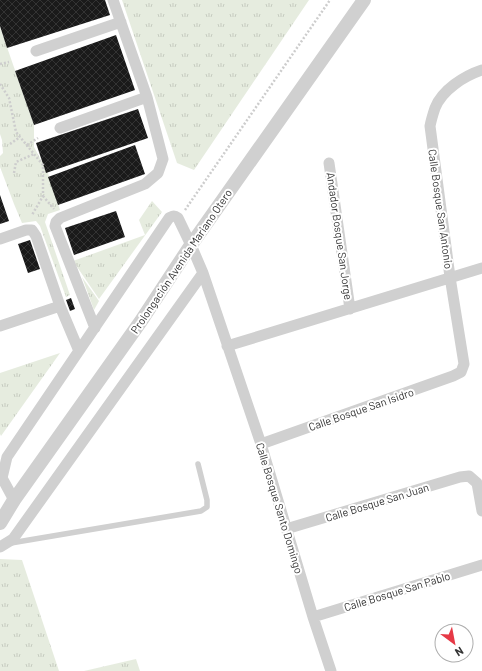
<svg xmlns="http://www.w3.org/2000/svg" width="482" height="671" font-family="Barlow,sans-serif">
<style>
.grass{fill:url(#grass-tufts)}
.building{fill:url(#building-cross-hatch)}
.lines{fill:none;stroke-linecap:round;stroke-linejoin:round}
.path{stroke:#cdcdcd;stroke-width:2.5;stroke-dasharray:2 2;stroke-linecap:butt}
.service{stroke:#d0d0d0;stroke-width:5.5}
.minor{stroke:#d0d0d0;stroke-width:11}
.tertiary{stroke:#d0d0d0;stroke-width:14}
.labels{text-anchor:middle;dominant-baseline:central;stroke-width:4;stroke-linejoin:round;paint-order:stroke}
.street-label{font-size:11px;fill:#333;stroke:#fff}
</style>
<defs>
<pattern id="grass-tufts" width="24" height="20" patternUnits="userSpaceOnUse"><rect width="24" height="20" fill="#e6ecdf"/><path d="M3 7l-1-3M5 7V3M7 7l1-3M15 17l-1-3M17 17v-4M19 17l1-3" fill="none" stroke="#c6cbc0"/></pattern>
<pattern id="building-cross-hatch" width="8" height="8" patternUnits="userSpaceOnUse"><rect width="8" height="8" fill="#1a1a1a"/><path d="M0 0l8 8M0 8l8-8" fill="none" stroke="#333"/></pattern>
</defs>
<rect width="100%" height="100%" fill="#fff"/>
<!-- grass -->
<path class="grass" d="M122,0H309L194,170L177,163Z
M0,27L34,125V147L48,173L60,210L48,214L45,222L70,295L66,297L40,226L36,221L22,223L14,204L0,167V156L3,153L2,140L0,134Z
M152,201L162,212L99,299L73,261L145,235L139,220Z
M82,277L99,301L94,310Z
M60,353L1,436L0,434V373Z
M0,559L22,560L59,671H0Z
M136,659L140,671H84Z"/>
<!-- building -->
<path class="building" d="M0,0H105L110,15L7,48L0,26Z
M116,35L135,90L34,125L15,71Z
M138,109L148,138L46,173L36,143Z
M135,145L145,174L58,205L48,177Z
M0,195L9,221L0,224Z
M116,211L125,237L74,255L65,228Z
M30,240L40,269L28,273L18,244Z
M71,298L75,309L70,311L66,300Z"/>
<g class="lines">
<!-- path -->
<path class="path" d="M0,64L9,62
M0,84L9,98L16,132L43,165V196L32,215
M10,144L20,137
M27,145L38,138
M14,173L16,162L34,154
M43,196L54,209
M185,210L330,0"/>
<!-- service -->
<path class="service" d="M11,543L201,511L207,507V500L198,464"/>
<!-- minor -->
<path class="minor" d="M36,51L121,22
M60,128L147,97
M329,163L350,309
M0,239L26,230H32L36,236L60,306L79,351
M0,326L60,306
M95,328L82,295L55,226L56,222L60,218L145,184L158,173L163,159L147,97L113,0
M227,346L482,268
M261,444L453,376L461,372L464,364L450,277L430,126C431,121 433,114 435,108C442,90 464,76 482,70
M14,500L2,478L7,457L169,218C173,216 174,215 178,218L191,245L203,273L261,444L313,617L331,671
M286,529L460,477L469,476L477,483L482,511
M0,547L13,539L203,273
M313,617L482,565"/>
<!-- tertiary -->
<path class="tertiary" d="M0,523L14,500L141,321L191,245L364,0"/>
</g>
<g class="labels">
<!-- street labels -->
<g class="street-label">
<text transform="translate(441 209) rotate(82)">Calle Bosque San Antonio</text>
<text transform="translate(340 236) rotate(82)">Andador Bosque San Jorge</text>
<text transform="translate(181 261) rotate(-56)">Prolongación Avenida Mariano Otero</text>
<text transform="translate(361 409) rotate(-19)">Calle Bosque San Isidro</text>
<text transform="translate(377 502) rotate(-17)">Calle Bosque San Juan</text>
<text transform="translate(280 508) rotate(73)">Calle Bosque Santo Domingo</text>
<text transform="translate(397 591) rotate(-17)">Calle Bosque San Pablo</text>
</g>
</g>
<!-- north arrow -->
<g transform="translate(454 643) rotate(148)"><circle r="19" fill="#ffffff" stroke="#adadad"/>
<path d="M0-3L7 15L0 10L-7 15Z" fill="#e63946"/>
<text y="-6" font-size="11" font-weight="bold" text-anchor="middle" fill="#333333">N</text>
</g>
</svg>
